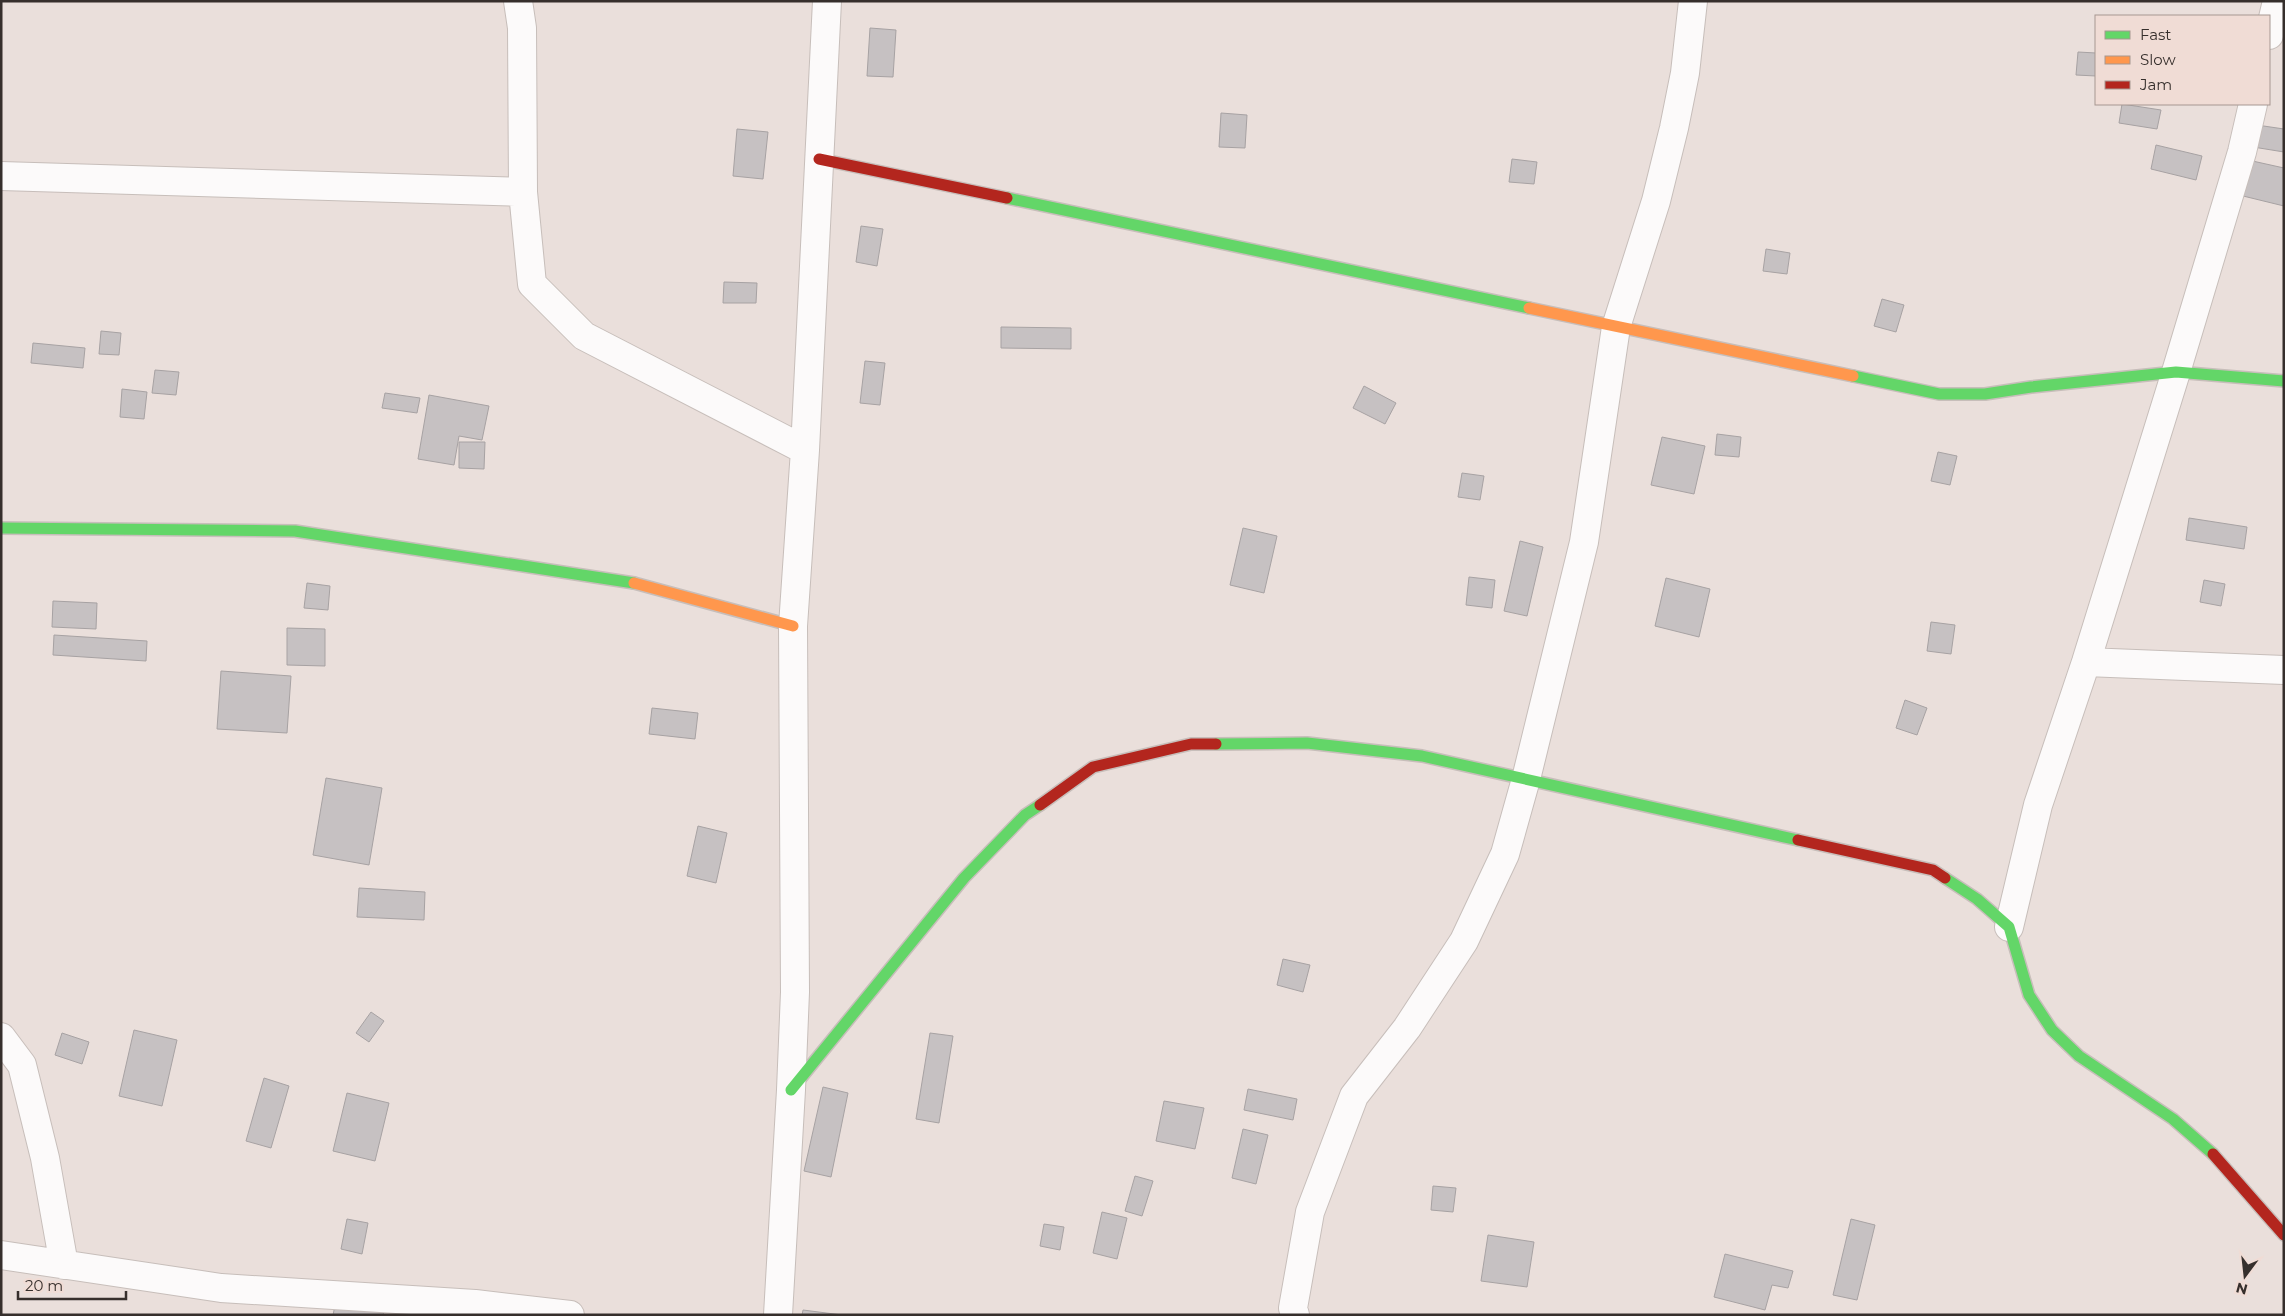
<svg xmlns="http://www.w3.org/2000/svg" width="2285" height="1316" font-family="Montserrat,sans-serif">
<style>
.building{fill:#c6c1c2;stroke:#a7a2a3}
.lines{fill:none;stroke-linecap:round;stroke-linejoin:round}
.street-casing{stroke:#c7beba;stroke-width:30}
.fast-casing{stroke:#c7beba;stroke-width:14}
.slow-casing{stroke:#c7beba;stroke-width:14}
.jam-casing{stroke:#c7beba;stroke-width:14}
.street{stroke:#fcfafa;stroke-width:28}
.fast{stroke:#63d668;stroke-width:11}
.slow{stroke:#ff974d;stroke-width:11}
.jam{stroke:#b3261e;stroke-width:11}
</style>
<rect width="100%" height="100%" fill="#eadfdb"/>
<!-- building -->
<path class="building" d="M870,28L896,30L893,77L867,76Z
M2078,52L2096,53V76L2076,75Z
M2122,104L2161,110L2157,129L2119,123Z
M1221,113L1247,115L1245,148L1219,147Z
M2250,124L2284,129V152L2247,146Z
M737,129L768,132L763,179L733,176Z
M2156,145L2202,156L2196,180L2151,169Z
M1512,159L1537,162L1534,184L1509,182Z
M2248,160L2284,168V206L2239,195Z
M861,226L883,229L877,266L856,262Z
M1766,249L1790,253L1787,274L1763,271Z
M724,282L757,283L756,303H723Z
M1882,299L1904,305L1896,332L1874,326Z
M1001,327L1071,328V349L1001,348Z
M101,331L121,333L119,355L99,354Z
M33,343L85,348L83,368L31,363Z
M865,361L885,363L880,405L860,403Z
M155,370L179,372L176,395L152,393Z
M1364,386L1396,403L1385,424L1353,408Z
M122,389L147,392L144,419L120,417Z
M385,393L420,398L417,413L382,408Z
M429,395L489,406L482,440L459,436L454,465L418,459Z
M1717,434L1741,437L1739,457L1715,455Z
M1662,437L1705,446L1694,494L1651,485Z
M459,442H485L484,469L459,468Z
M1938,452L1957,456L1950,485L1931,481Z
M1462,473L1484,476L1480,500L1458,497Z
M2189,518L2247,527L2244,549L2186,540Z
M1243,528L1277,536L1264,593L1230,585Z
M1520,541L1543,547L1527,616L1504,611Z
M1469,577L1495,580L1492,608L1466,605Z
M1666,578L1710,589L1699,637L1655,626Z
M2204,580L2225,584L2221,606L2200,602Z
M307,583L330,586L328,610L304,608Z
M53,601L97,603L96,629L52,627Z
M1931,622L1955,625L1951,654L1927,651Z
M287,628L325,629V666L287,665Z
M54,635L147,641L146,661L53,655Z
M221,671L291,676L287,733L217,729Z
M1905,700L1927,708L1917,735L1896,728Z
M652,708L698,713L695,739L649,734Z
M326,778L382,788L369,865L313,855Z
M698,826L727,833L716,883L687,876Z
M359,888L425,892L424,920L357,917Z
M1283,959L1310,965L1303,992L1277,985Z
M371,1012L384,1021L369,1042L356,1033Z
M134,1030L177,1040L162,1106L119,1096Z
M62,1033L89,1042L82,1064L55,1055Z
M930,1033L953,1036L939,1123L916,1119Z
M264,1078L289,1086L271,1148L246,1141Z
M823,1087L848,1093L831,1177L804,1171Z
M1248,1089L1297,1099L1293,1120L1244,1110Z
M347,1093L389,1103L375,1161L333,1151Z
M1164,1101L1204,1108L1195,1149L1156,1141Z
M1243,1129L1268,1135L1256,1184L1232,1178Z
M1135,1176L1153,1181L1142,1216L1125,1211Z
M1433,1186L1456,1188L1453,1212L1431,1210Z
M1102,1212L1127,1218L1117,1259L1093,1253Z
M347,1219L368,1223L362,1254L341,1249Z
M1851,1219L1875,1225L1857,1300L1833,1295Z
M1044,1224L1064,1227L1060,1250L1040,1246Z
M1488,1235L1534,1242L1527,1287L1481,1281Z
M1725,1254L1793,1271L1788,1288L1772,1285L1765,1310L1714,1297Z
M336,1301L384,1311L383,1315H333Z
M803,1310L842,1315H802Z"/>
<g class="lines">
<!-- street casing -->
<g class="street-casing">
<path id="street" d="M518,1L522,28L523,192L532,284L584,336L805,450
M2269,35L2277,1
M1,176L523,192
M2086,662L2284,670
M2009,927L2038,805L2086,662L2176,372L2242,152L2253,104
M1,1037L22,1065L45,1158L64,1265
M1,1255L221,1288L475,1304L570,1315
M778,1315L791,1090L795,992L793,626L805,450L827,1
M1295,1315L1293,1308L1310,1212L1354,1096L1407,1028L1464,941L1505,854L1526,779L1584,542L1616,327L1656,201L1674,128L1685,73L1693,1"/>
</g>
<!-- fast casing -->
<g class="fast-casing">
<path id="fast" d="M1007,198L1529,308
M1853,376L1939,394H1985L2031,387L2176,372L2284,381
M1,528L295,531L634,583
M1216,744L1307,743L1422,756L1798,840
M1945,878L1977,899L2009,927L2029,995L2052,1030L2079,1056L2173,1119L2213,1154
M791,1090L964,878L1025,815L1040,805"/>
</g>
<!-- slow casing -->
<g class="slow-casing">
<path id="slow" d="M1529,308L1853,376
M634,583L793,626"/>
</g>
<!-- jam casing -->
<g class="jam-casing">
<path id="jam" d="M819,159L1007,198
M1040,805L1093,767L1191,744H1216
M1798,840L1933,870L1945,878
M2213,1154L2284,1235"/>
</g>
<!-- street -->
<use href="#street" class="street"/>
<!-- fast -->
<use href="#fast" class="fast"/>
<!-- slow -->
<use href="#slow" class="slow"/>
<!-- jam -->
<use href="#jam" class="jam"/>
</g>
<!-- border -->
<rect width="2285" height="1316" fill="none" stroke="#362f2c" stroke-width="5"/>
<!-- legend -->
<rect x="2095" y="15" width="175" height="90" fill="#f0dcd5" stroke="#a69791"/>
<rect x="2105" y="31" width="25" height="8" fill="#63d668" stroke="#a69791"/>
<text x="2140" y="40" font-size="15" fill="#362f2c">Fast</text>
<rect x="2105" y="56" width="25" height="8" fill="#ff974d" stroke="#a69791"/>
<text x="2140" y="65" font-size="15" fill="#362f2c">Slow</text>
<rect x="2105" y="81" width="25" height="8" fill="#b3261e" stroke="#a69791"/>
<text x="2140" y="90" font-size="15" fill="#362f2c">Jam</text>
<!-- north arrow -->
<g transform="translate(2245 1276) rotate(195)" stroke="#f0dcd5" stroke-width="4" paint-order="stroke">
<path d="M0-4L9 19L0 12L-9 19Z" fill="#362f2c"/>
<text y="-8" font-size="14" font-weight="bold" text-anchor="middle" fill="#362f2c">N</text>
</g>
<!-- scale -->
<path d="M18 1291v8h108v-8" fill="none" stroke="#362f2c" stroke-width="2.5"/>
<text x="25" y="1291" font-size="15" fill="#362f2c" stroke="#f0dcd5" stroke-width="4" paint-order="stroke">20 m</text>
</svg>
